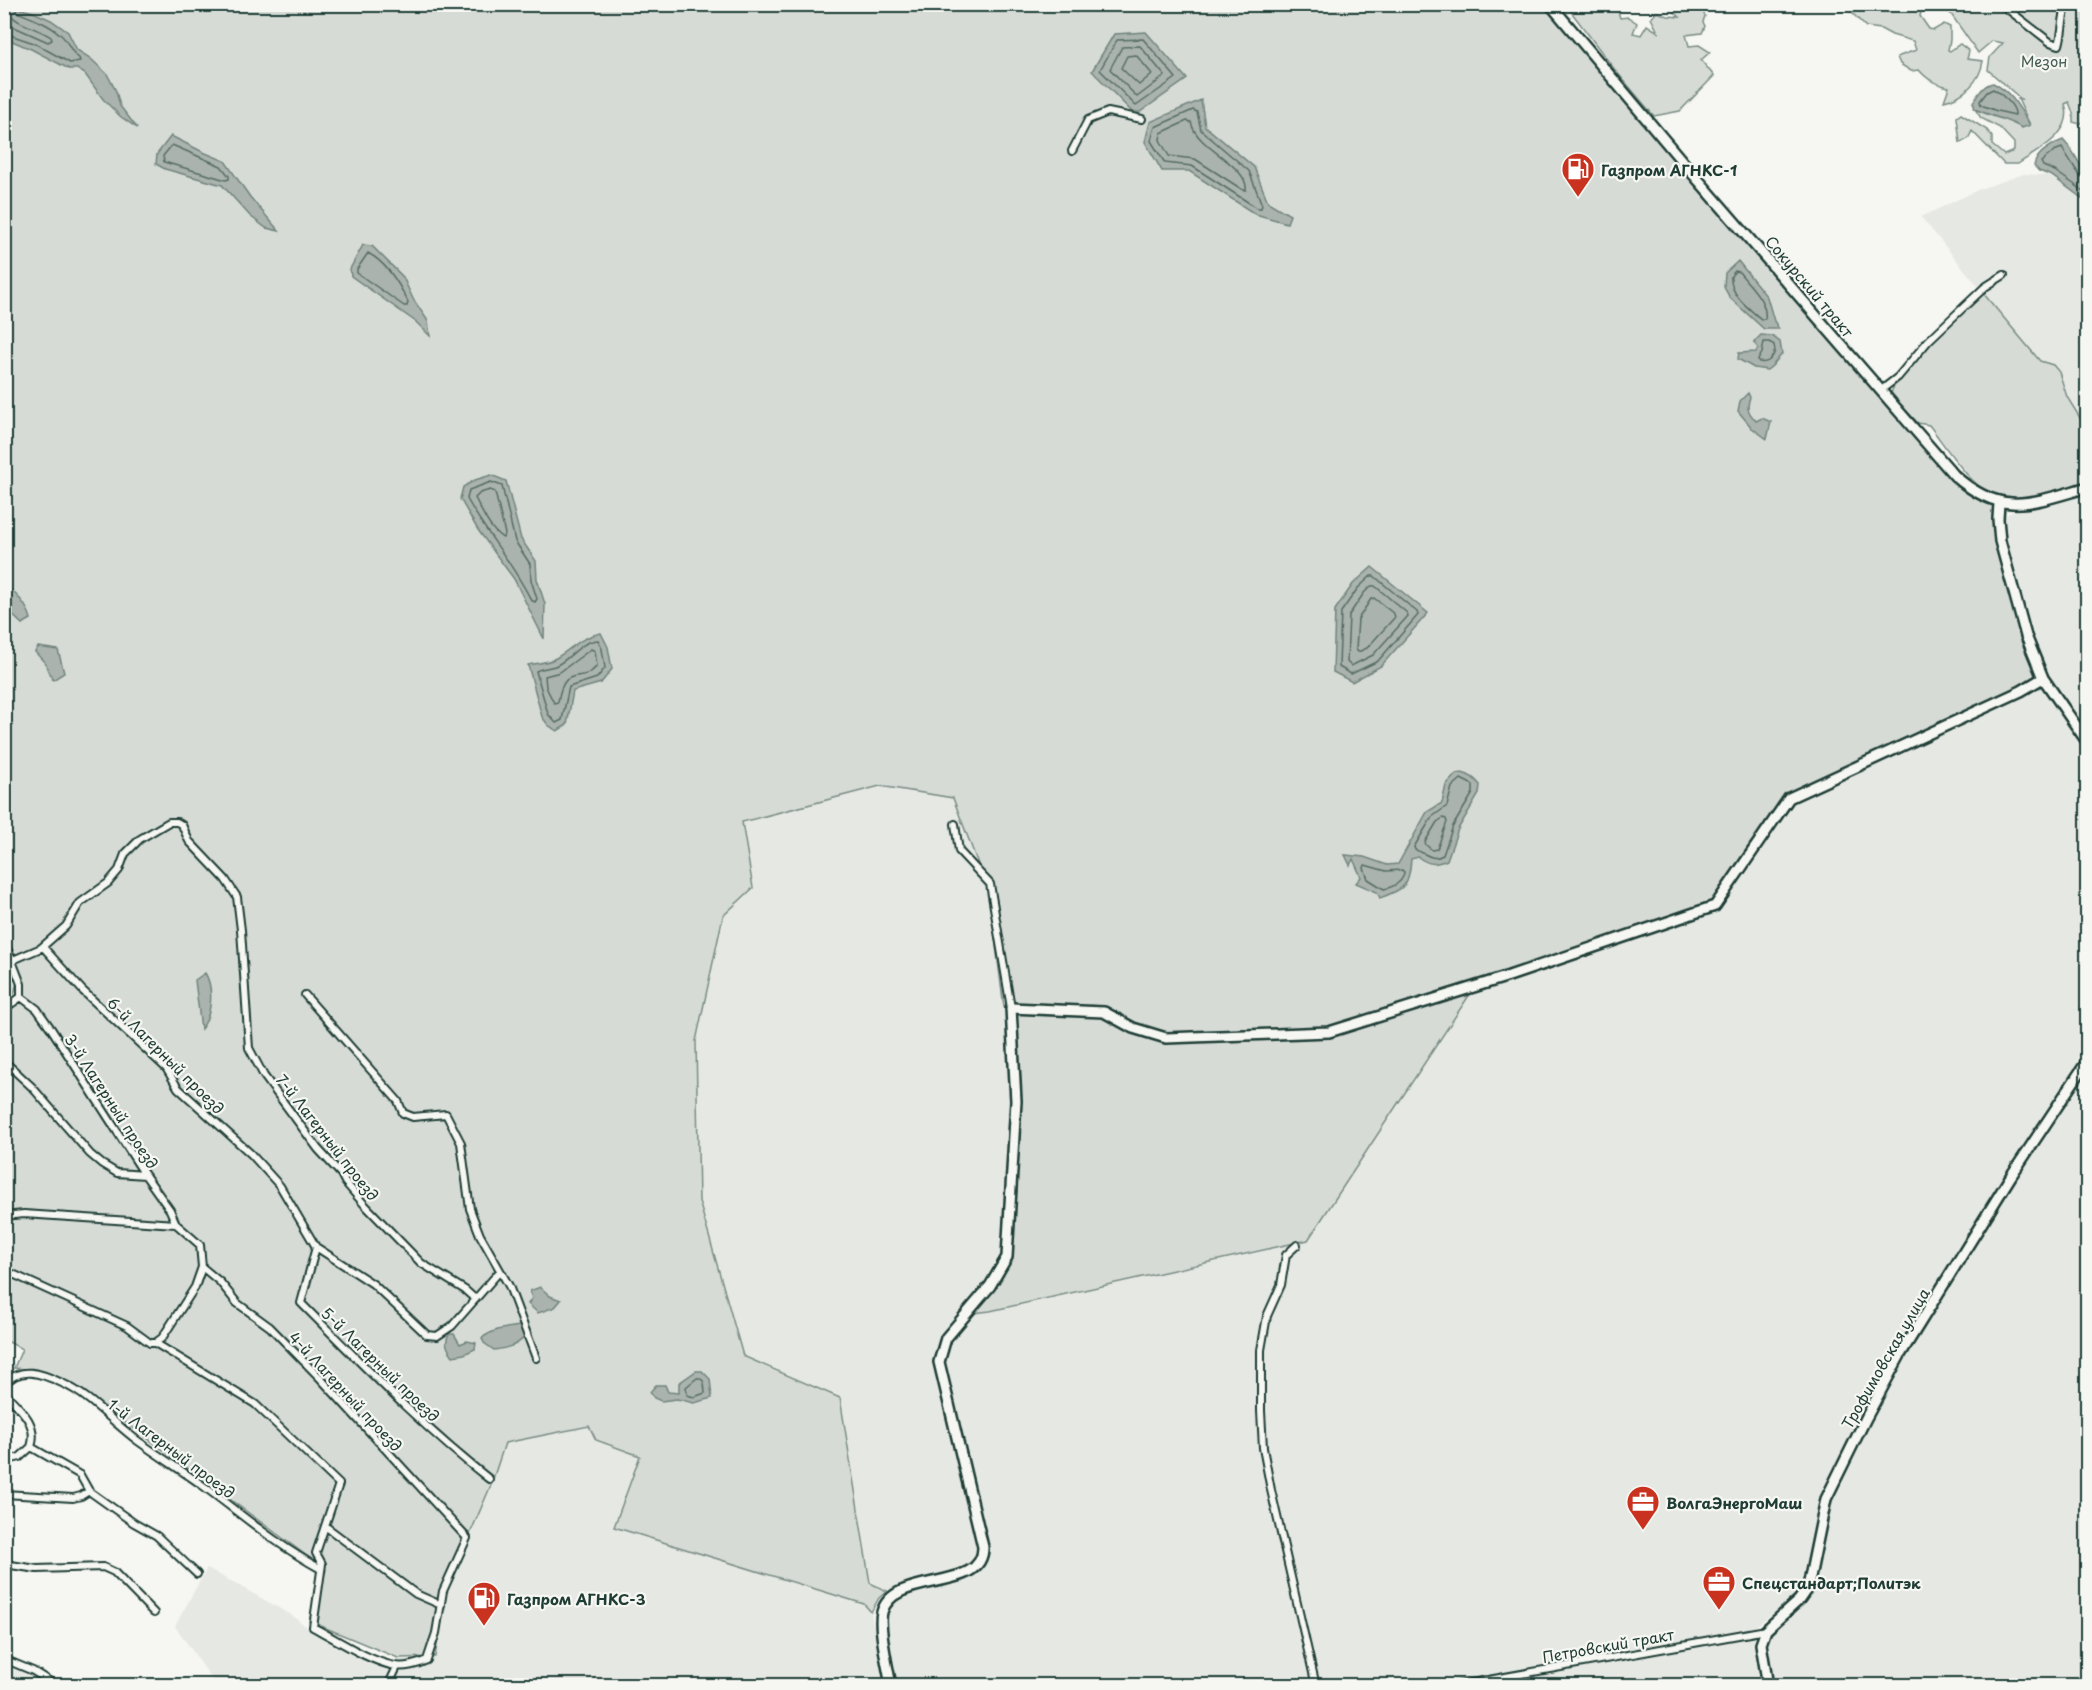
<svg xmlns="http://www.w3.org/2000/svg" width="2092" height="1690" font-family="'Playpen Sans',sans-serif">
<style>
.built{fill:#e6e8e4}
.green{fill:#d6dbd6;stroke:#7a8c85;stroke-width:1.5}
.water{fill:#aab3ae;stroke:#72847d;stroke-width:1.5}
.lines{fill:none;stroke-linecap:round;stroke-linejoin:round}
.shore{stroke:#576c65;stroke-width:1.5}
.street-casing{stroke:#1f3d34;stroke-width:10}
.secondary-casing{stroke:#1f3d34;stroke-width:14}
.street{stroke:#f6f6f2;stroke-width:6}
.secondary{stroke:#f6f6f2;stroke-width:9}
.labels{text-anchor:middle;dominant-baseline:central;stroke-width:4.5;stroke-linejoin:round;paint-order:stroke}
.park-label{font-size:15px;fill:#445d54;stroke:#f6f6f2}
.poi-label{font-size:15px;font-weight:bold;fill:#1f3d34;stroke:#f6f6f2;text-anchor:start}
.street-label{font-size:15px;fill:#1f3d34;stroke:#f6f6f2}
</style>
<rect width="100%" height="100%" fill="#f6f6f2"/>
<filter id="ink" filterUnits="userSpaceOnUse"><feTurbulence type="fractalNoise" baseFrequency=".0167" numOctaves="2"/><feDisplacementMap in="SourceGraphic" scale="12" xChannelSelector="R" yChannelSelector="G"/><feConvolveMatrix kernelMatrix="1 2 1 2 8 2 1 2 1" color-interpolation-filters="sRGB"/></filter>
<g filter="url(#ink)">
<!-- built -->
<path class="built" d="M2024,174L2052,176L2087,202V429L2067,397L2059,372L2053,365L2040,361L1921,217L1980,189Z
M2087,492V739L2048,679L2004,540L2003,529V519L2009,513Z
M2036,686L2047,689L2087,751V1051L1960,1246L1896,1351L1863,1415L1826,1490L1804,1588L1785,1605L1757,1625L1753,1631L1763,1685H894L884,1615L890,1603L904,1595L967,1575L976,1571L989,1558V1549L970,1467L948,1385L944,1359L947,1348L955,1332L973,1313L990,1311L1308,1240L1470,994L1719,909L1794,800Z
M880,786L953,798L989,893L1004,1007L1011,1105L1003,1254L991,1276L947,1329L935,1351V1363L978,1550L976,1558L960,1569L904,1583L887,1591L870,1583L840,1398L742,1356L699,1201L696,1041L723,916L753,888L742,822Z
M4,957L17,982L12,1000L4,1005Z
M2087,1068V1685H1770L1761,1644L1766,1630L1810,1593L1814,1582L1830,1500L1856,1448L1918,1330Z
M589,1426L596,1440L640,1456L614,1527L864,1604L871,1612L885,1685H216L175,1626L207,1568L293,1616L314,1633L385,1666L389,1671L398,1655L446,1587L505,1442Z
M4,1660L32,1673L53,1685H5Z"/>
<!-- green -->
<path class="green" d="M5,5H1550L1954,475L1999,503L1998,519L2043,678L1789,798L1715,906L1469,989L1470,994L1308,1240L990,1311L973,1313L1007,1257L1013,1156L1011,1008L1004,1007L989,893L953,798L880,786L742,822L753,888L723,916L696,1041L699,1201L743,1356L840,1398L870,1583L887,1591L879,1598L871,1612L864,1604L614,1527L640,1456L596,1440L589,1426L505,1443L491,1485L446,1590L435,1657L398,1658L309,1621L326,1570L76,1386L36,1370L14,1368L22,1349L5,1340L4,1005L12,1000L17,982L4,957Z
M1566,5H1598L1594,8L1600,11L1605,5H1628L1618,11L1620,18L1628,17L1637,23L1633,33L1641,35L1647,25L1658,32L1651,18L1657,12L1668,16L1680,17L1667,5H1699L1705,16L1703,22L1705,26L1702,33L1686,35L1689,46L1699,45L1710,52L1701,60L1714,76L1680,111L1654,116L1615,70Z
M1843,5H1864L1871,10L1875,6L1882,5H1923L1920,16L1929,29L1934,30L1944,24L1950,27V40L1948,50L1950,51L1960,44L1969,51L1967,59L1983,61C1980,81 1964,97 1944,101L1949,87C1935,84 1928,80 1919,70L1911,71L1900,64L1897,57L1916,50L1913,41L1892,35L1881,29L1866,27L1849,10L1839,11Z
M1939,5H2087V119L2080,124L2073,122V113L2069,102L2065,104C2075,133 2038,150 2018,164H2004L1972,131L1968,139L1960,143L1957,117L1961,114L1987,130L1992,137V145L2004,155L2014,151V143L2000,128L1981,118L1975,109L1995,117L2030,125L2018,99H2021L1988,70L1990,57L2003,43L1992,41L1978,53L1951,14Z
M1983,293L2040,361L2053,365L2059,372L2067,397L2087,429V482C2064,488 2026,504 2002,499C1973,492 1947,448 1929,425L1918,423L1891,395C1892,385 1902,376 1909,368C1931,340 1955,316 1983,293Z"/>
<!-- water -->
<path class="water" d="M6,5L33,12L51,20L68,32L77,50L90,58L107,74L116,91L120,106L137,128L121,117L103,99L85,74L77,69H69L31,49L5,38Z
M1146,32L1187,79L1140,112H1132L1092,71L1114,34Z
M1993,83C2013,93 2019,108 2030,125L2022,128C2006,119 1991,116 1975,109L1973,102C1979,93 1983,85 1993,83Z
M1201,100L1205,126L1254,167L1268,202L1290,215L1287,223L1255,214L1189,171H1162L1145,142L1150,122Z
M171,136L203,152L225,161L250,197L279,231L266,228L250,216L222,185L165,169L156,164L157,154Z
M2063,140L2071,149L2087,176V202L2052,176L2039,171L2034,166C2036,153 2051,145 2063,140Z
M363,245L372,246L403,277L413,299L428,321L430,336L416,322L351,276L350,269Z
M1738,261L1767,297L1774,321L1779,329H1764L1730,298L1724,287L1725,273Z
M1761,335L1772,336L1780,342L1782,354L1772,366L1767,370L1754,368L1738,359L1739,353L1756,352L1758,348L1754,342Z
M1748,393L1750,397C1746,409 1748,412 1756,421L1762,418L1771,422L1767,439L1752,428L1738,411L1740,401Z
M491,475L506,481L521,539L536,561L537,579L545,604L544,639L514,579L478,530L460,499L463,487L475,480Z
M1372,567L1428,613L1381,666L1352,682L1333,672L1335,610L1353,584Z
M5,585C15,592 28,606 31,619L22,624L5,608Z
M601,633L608,647L612,669L601,683L573,691L567,725L557,731L548,725L542,717L528,665C536,663 548,663 556,658C573,648 580,637 601,633Z
M38,647L58,650L64,673L53,680L46,664L35,652Z
M1462,773C1470,775 1475,778 1480,785L1479,794L1458,829L1447,860C1435,865 1429,865 1418,857L1411,859C1409,887 1405,888 1380,898L1377,892L1356,883L1361,877L1353,859L1350,865L1345,855L1364,857L1387,865L1398,864L1427,812L1442,803L1446,785L1456,774Z
M205,973C214,987 212,1016 201,1029L195,980Z
M540,1287L550,1296L561,1300L555,1307L538,1313L528,1304L532,1298L530,1291Z
M519,1326L526,1335C518,1346 507,1348 494,1350L484,1343L482,1338C494,1329 505,1328 519,1326Z
M449,1334H454L460,1344L467,1341L476,1343L475,1349L464,1354L453,1356C447,1348 444,1343 449,1334Z
M696,1371H702L710,1379L712,1398L694,1403L677,1399L661,1401L654,1398L650,1392L656,1385H665L668,1392L679,1393V1383Z"/>
<g class="lines">
<!-- shore -->
<path class="shore" d="M4,25L12,26L48,42L52,40L51,37C37,27 7,23 6,4
M4,33L34,43L70,63L80,61L79,58C70,52 69,42 61,35C49,24 32,18 17,12L14,4
M1143,39L1176,78L1136,106L1100,70L1117,40Z
M1140,46L1165,76L1137,97L1110,69L1122,47Z
M1136,55L1152,74L1139,85L1121,68L1127,56Z
M1993,89C2002,94 2016,106 2015,115L1997,111L1981,105L1980,101L1987,92Z
M1193,110L1197,112L1201,130L1249,171L1262,205L1261,208H1257L1192,166L1165,163L1151,141L1155,127Z
M1187,121L1191,122C1196,149 1249,165 1246,190H1243L1195,159L1169,156L1160,140L1161,133Z
M172,145L221,166L229,176V179L226,180L164,162L163,156Z
M2088,179L2080,176L2062,148L2054,151L2041,162L2043,166L2055,171L2088,194
M368,253C387,263 399,283 408,302L407,306H404L357,273V269Z
M1735,271L1739,272C1749,285 1768,301 1765,319H1761C1748,308 1729,294 1731,276Z
M1764,342H1769L1774,345L1775,351C1772,359 1768,364 1759,362L1758,360L1762,353Z
M491,482L502,486L515,541L530,564L531,580L537,599L535,602L531,600C513,563 487,535 467,499L469,490Z
M490,490L495,492L505,534L503,538C490,531 482,511 475,498L480,493Z
M1371,576H1374L1417,612L1418,615L1378,661L1351,674L1339,667L1341,612L1358,588Z
M1371,586H1375L1407,613L1408,616L1373,655L1351,666L1347,662L1349,615L1364,593Z
M1374,598L1394,614L1395,617L1367,648L1358,652L1356,649L1358,619L1371,599Z
M598,640L602,649L605,668L597,678L569,687L562,720L556,723L548,714L536,671C542,668 549,668 555,666C571,659 580,641 598,640Z
M591,649L595,651L597,666C581,686 564,662 558,702L554,703L546,687L545,676L560,672Z
M1461,779L1473,785V793L1453,826L1443,855C1430,862 1426,852 1415,850L1414,847L1432,817L1447,806L1452,787Z
M1443,818L1446,819L1447,822L1437,849L1432,850L1426,845L1425,842L1437,822Z
M1365,865L1386,871L1402,870L1404,872C1403,882 1393,887 1384,889L1368,879L1364,868Z
M697,1378H700L704,1382L705,1393L694,1397L687,1395L686,1387Z"/>
<!-- street casing -->
<g class="street-casing">
<path id="street" d="M2001,4L2050,42L2059,45C2063,32 2062,17 2067,4
M1072,151L1088,120L1108,112L1142,119
M1880,391L1898,377L1928,341L1949,321L1985,287L2004,275
M955,824L959,851L990,884L1011,1008
M4,940L21,984V997L4,1009
M43,947L83,991L166,1068L178,1088L251,1154L280,1186L316,1247L373,1284L427,1335L437,1336L452,1326L500,1271
M13,960L41,948L66,926L80,903L108,883L119,870L125,854L140,839L169,822H177L182,825L189,841L225,879L237,897L241,930L249,1048L264,1076L318,1149L341,1174L345,1182L364,1204L421,1263L465,1290L475,1299
M305,995L398,1101L403,1113L413,1117L446,1114L461,1143L470,1209L480,1235L509,1286L536,1358
M21,997L37,1009L52,1030L145,1175L170,1210L176,1224
M4,1061L32,1087L90,1154L102,1164L117,1173L145,1175
M4,1216L24,1214L176,1224L200,1245L202,1267L195,1287L162,1338L155,1343L255,1404L339,1484L316,1553L322,1564L313,1627C337,1640 369,1661 395,1666C404,1668 419,1664 427,1660L436,1633L443,1591L467,1538L321,1379L270,1327L237,1303L220,1282L202,1267
M1297,1245L1286,1255L1281,1285L1267,1316L1261,1350V1411L1263,1448L1271,1490L1316,1686
M316,1247L301,1303C362,1364 421,1426 489,1479
M4,1270L127,1326L150,1343H155
M4,1385C20,1365 41,1373 62,1383C91,1396 112,1422 138,1441C159,1456 181,1470 202,1485C241,1514 278,1546 321,1569
M4,1392C19,1408 39,1423 31,1447
M31,1447L80,1475L89,1491L134,1523L157,1536L197,1574
M4,1461L20,1457L31,1447
M4,1494L73,1498L81,1496L89,1491
M325,1526L416,1594L441,1605
M4,1564L37,1569L103,1567L114,1572L154,1613
M4,1659L33,1671L57,1686
M388,1686L397,1667
M1455,1686L1766,1630"/>
</g>
<!-- secondary casing -->
<g class="secondary-casing">
<path id="secondary" d="M1550,4L1687,167L1954,475C2001,518 2032,503 2088,487
M1999,503L1998,519L2000,541L2026,636L2043,678L2088,743
M891,1686C888,1668 878,1627 882,1612C894,1569 984,1594 983,1547L939,1362L946,1338L990,1286L1007,1257L1016,1101L1011,1008L1104,1012L1133,1028L1166,1038L1329,1032L1509,976L1715,906L1789,798L2021,691L2043,678
M1768,1686L1761,1644L1766,1630L1799,1600L1808,1587L1826,1499L1866,1418L1900,1355L2011,1176L2088,1060"/>
</g>
<!-- street -->
<use href="#street" class="street"/>
<!-- secondary -->
<use href="#secondary" class="secondary"/>
</g>
</g>
<!-- icons -->
<defs>
<g id="fuel-pin" transform="scale(1.725)"><path d="M0 17L-7.5 6A9.5 9.5 0 1 1 7.5 6Z" fill="#c8321e" stroke="#f6f6f2"/><path d="M-5.5-6h7V0h2V4h1.3V-2.5L3-4.5l.8-.8L6-3V5H2.5V1h-1V6h-7ZM-4.2-4.7v3.2H.2V-4.7Z" fill="#fff"/></g>
<g id="office-pin" transform="scale(1.725)"><path d="M0 17L-7.5 6A9.5 9.5 0 1 1 7.5 6Z" fill="#c8321e" stroke="#f6f6f2"/><path d="M-6-3h4V-5.5h4V-3h4V5H-6ZM-1-4.5V-3h2v-1.5ZM-6 0V1H6V0Z" fill="#fff"/></g>
</defs>
<g fill-rule="evenodd">
<use href="#fuel-pin" x="1578" y="169"/>
<use href="#office-pin" x="1643" y="1502"/>
<use href="#office-pin" x="1719" y="1582"/>
<use href="#fuel-pin" x="484" y="1598"/>
</g>
<g class="labels">
<!-- park labels -->
<g class="park-label">
<text x="2044" y="60">Мезон</text>
</g>
<!-- poi labels -->
<g class="poi-label">
<text x="1601" y="169">Газпром АГНКС-1</text>
<text x="1666" y="1502">ВолгаЭнергоМаш</text>
<text x="1742" y="1582">Спецстандарт;Политэк</text>
<text x="507" y="1598">Газпром АГНКС-3</text>
</g>
<!-- street labels -->
<g class="street-label">
<text transform="translate(1810 286) rotate(50)">Сокурский тракт</text>
<text transform="translate(166 1055) rotate(45)">6-й Лагерный проезд</text>
<text transform="translate(112 1101) rotate(57)">3-й Лагерный проезд</text>
<text transform="translate(328 1137) rotate(52)">7-й Лагерный проезд</text>
<text transform="translate(1885 1358) rotate(-60)">Трофимовская улица</text>
<text transform="translate(381 1364) rotate(44)">5-й Лагерный проезд</text>
<text transform="translate(346 1391) rotate(47)">4-й Лагерный проезд</text>
<text transform="translate(172 1448) rotate(37)">1-й Лагерный проезд</text>
<text transform="translate(1608 1645) rotate(-10)">Петровский тракт</text>
</g>
</g>
<!-- margin -->
<rect width="2092" height="1690" fill="none" stroke="#f6f6f2" stroke-width="24"/>
<rect x="12" y="12" width="2068" height="1666" fill="none" stroke="#1f3d34" stroke-width="2" filter="url(#ink)"/>
</svg>
